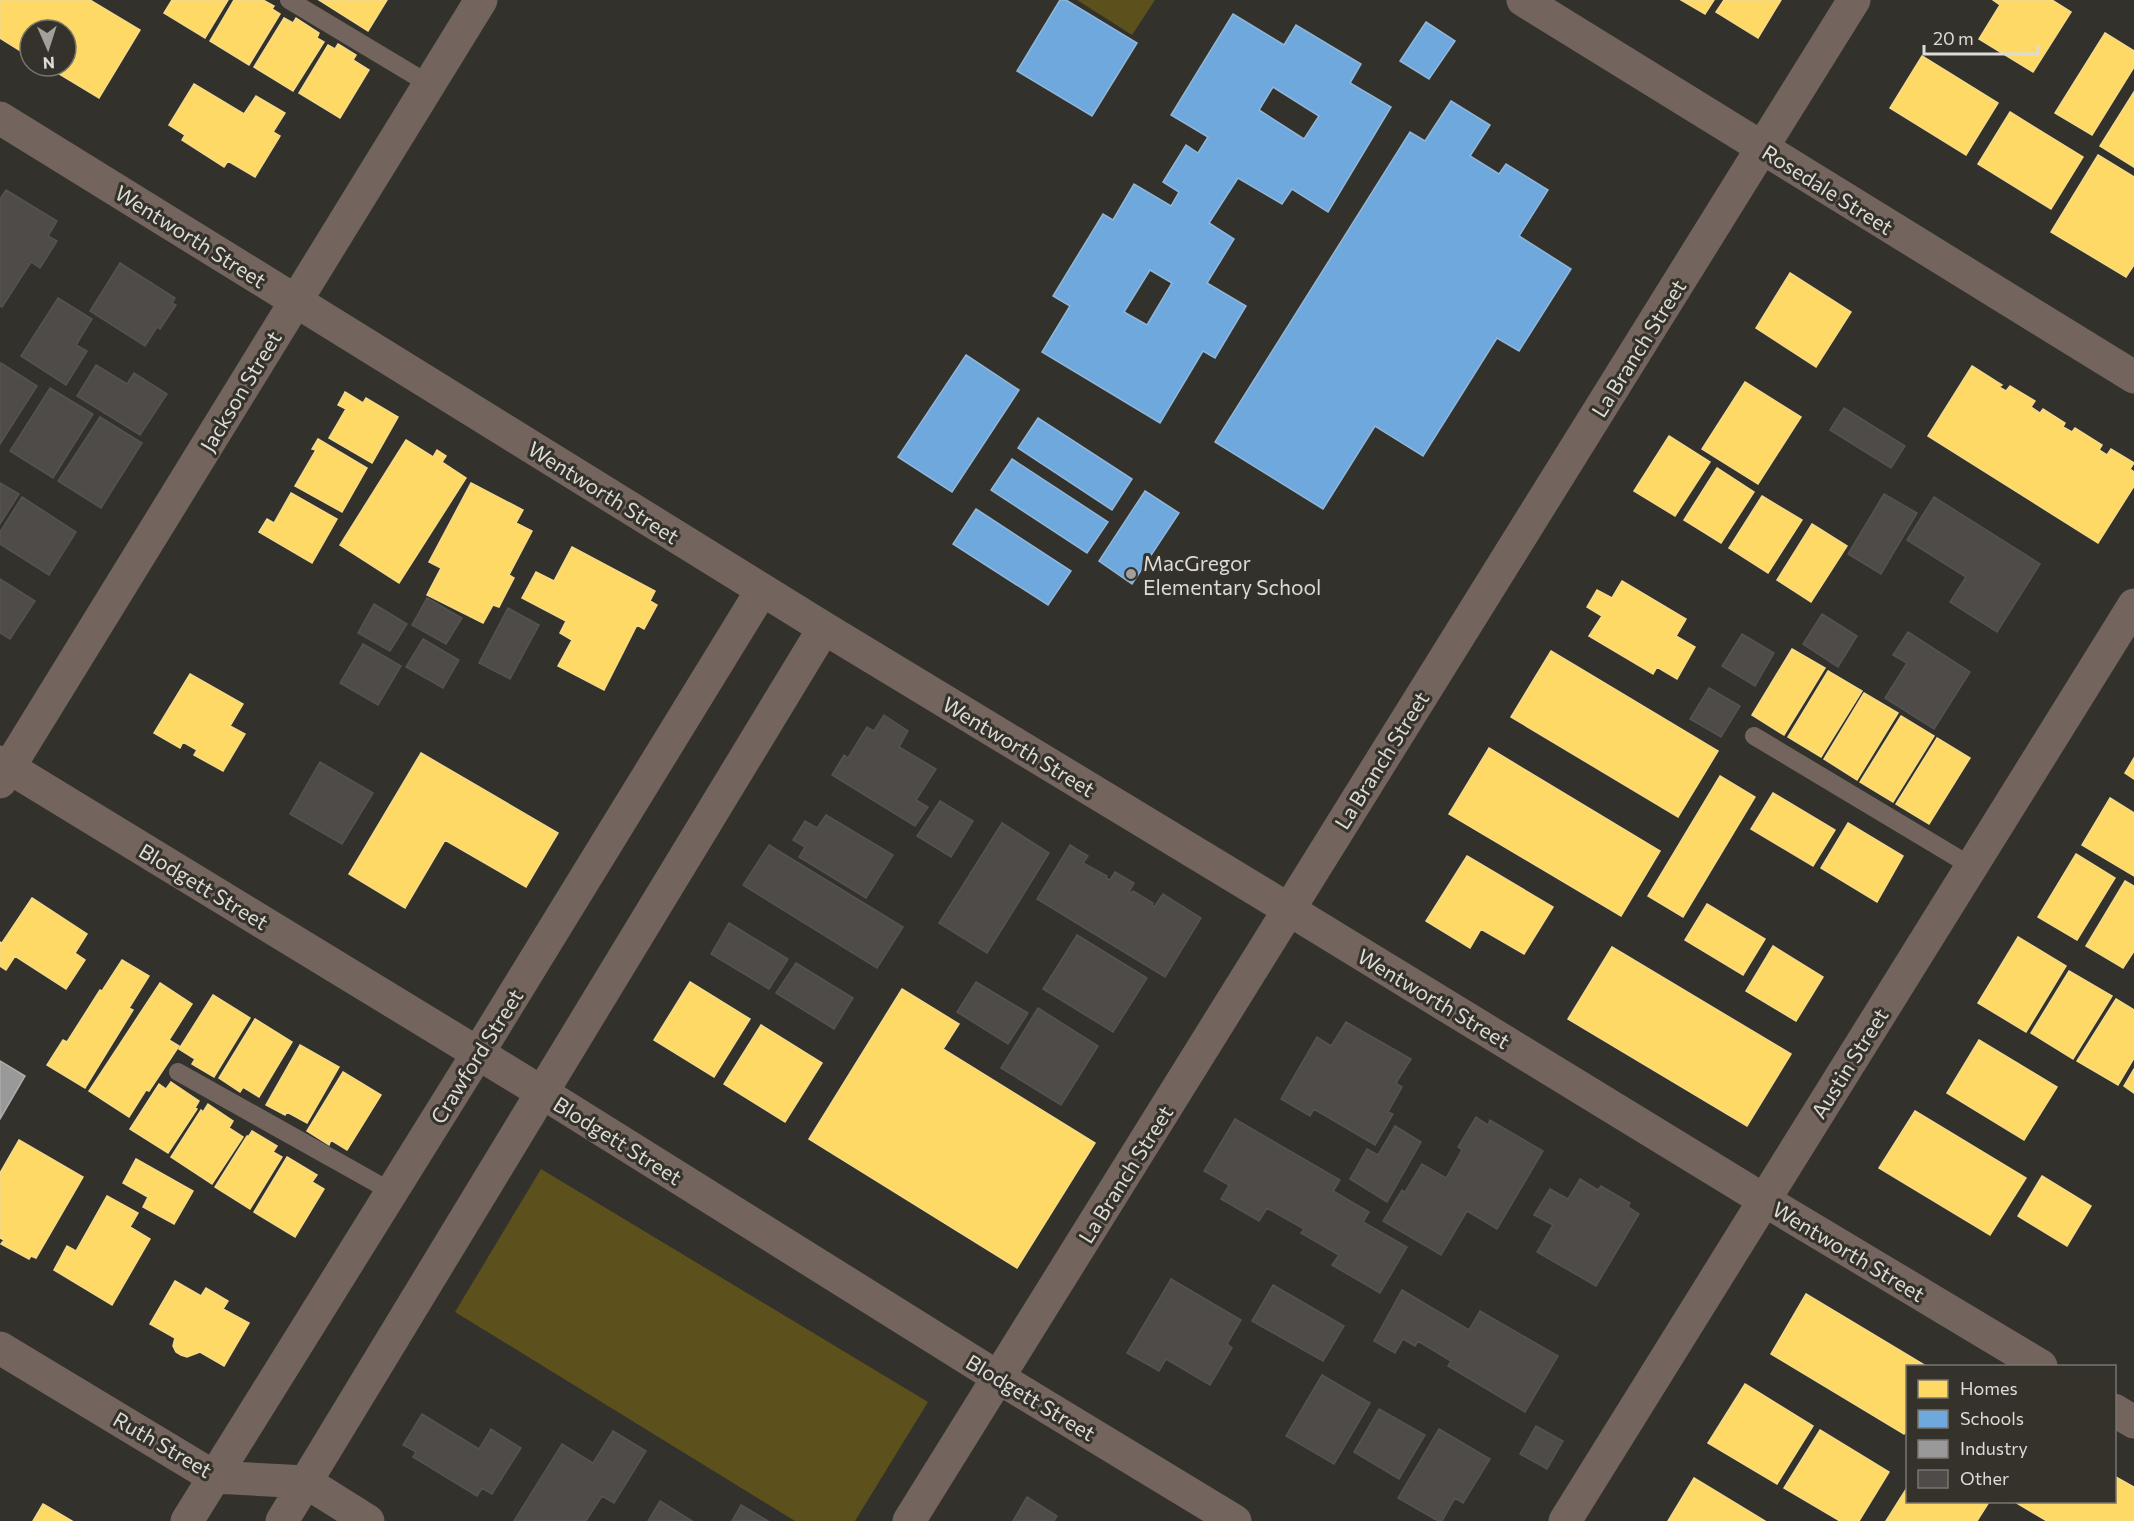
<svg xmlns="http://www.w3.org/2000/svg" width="2134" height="1521" font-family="Commissioner,sans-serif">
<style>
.green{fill:#5c501d}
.homes{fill:#ffd966;stroke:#f5da88;stroke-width:1.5}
.schools{fill:#6fa8dc;stroke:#90b7da;stroke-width:1.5;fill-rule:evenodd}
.industry{fill:#999;stroke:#adadab;stroke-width:1.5}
.building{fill:#4e4b49;stroke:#555350;stroke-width:1.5}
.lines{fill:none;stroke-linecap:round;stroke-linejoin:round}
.service{stroke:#73645e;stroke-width:18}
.minor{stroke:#73645e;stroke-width:33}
.tertiary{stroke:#73645e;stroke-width:33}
.poi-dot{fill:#a1a09a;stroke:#34322a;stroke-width:2}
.labels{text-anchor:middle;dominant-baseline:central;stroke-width:6;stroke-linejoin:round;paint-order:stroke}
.street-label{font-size:21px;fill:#dddbd6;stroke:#34322a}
.poi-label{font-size:21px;fill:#dddbd6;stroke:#34322a;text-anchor:start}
</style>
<rect width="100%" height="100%" fill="#32312c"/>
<!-- green -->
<path class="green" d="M1077,0H1155L1132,35Z
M541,1169L928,1402L855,1521H795L455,1312Z"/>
<!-- homes -->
<path class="homes" d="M0,0H90L140,30L99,98L46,66H66V30H30V57L0,38Z
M172,0H228L205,38L164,13Z
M234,0H263L274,6L272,9L280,14L249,65L210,41Z
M319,0H387L368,31Z
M1681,0H1714L1705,14Z
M1724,0H1781L1758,38L1716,12Z
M1993,0H2052L2071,12L2033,72L1979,39L2000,5Z
M284,18L293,23L296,18L319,33L317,38L324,42L293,91L254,67Z
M2105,33L2134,51V67L2092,135L2055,113Z
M338,44L356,55L353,60L369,70L340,118L299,93L328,45L335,49Z
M1922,56L1998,103L1966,155L1890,108Z
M194,84L244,114L256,96L285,113L273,132L280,136L255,177L228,161L224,167L182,140L185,135L169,125Z
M2134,92V167L2100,146Z
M2010,112L2083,157L2051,209L1978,164Z
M2098,155L2134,177V265L2126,277L2051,232Z
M1790,273L1851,312L1816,367L1756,328Z
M1972,366L2002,385L1999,387L2006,391L2010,386L2035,401L2031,407L2040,413L2043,409L2065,423L2063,427L2072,432L2075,428L2102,445L2099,450L2107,455L2111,449L2134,463L2130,469L2134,472V486L2098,543L1928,436Z
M1745,382L1801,417L1758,484L1702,449Z
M345,392L363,403L366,398L398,417L372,463L329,438L346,409L338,405Z
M1669,436L1710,462L1675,516L1634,491Z
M318,439L367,468L342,512L295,486L316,450L312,449Z
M406,440L433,457L437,450L446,456L442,462L466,478L399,583L340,545Z
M1717,468L1754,492L1721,543L1684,520Z
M471,483L523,510L516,523L532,531L509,575L514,578L499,607L493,605L483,623L427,595L441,568L429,562Z
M291,493L337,519L312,563L259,532L267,519L274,523Z
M1762,496L1802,520L1768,573L1729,548Z
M1812,524L1847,546L1811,602L1777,580Z
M572,547L655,591L650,601L657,605L644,629L637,625L604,690L558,666L572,640L560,633L566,621L522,598L536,572L554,581Z
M1622,581L1686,619L1676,636L1695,647L1677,679L1657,667L1653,674L1589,636L1602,616L1587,607L1597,590L1612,598Z
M1792,649L1825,668L1784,735L1752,715Z
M1551,651L1718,751L1678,817L1511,717Z
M1828,671L1862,691L1821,757L1788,737Z
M190,674L243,704L230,726L245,734L223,771L194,755L197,750L183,742L180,748L154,733Z
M1864,693L1898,713L1857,780L1824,759Z
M1901,716L1934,736L1893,802L1860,782Z
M1937,738L1970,758L1929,824L1896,804Z
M1489,748L1660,851L1621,916L1449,814Z
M421,753L558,833L526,887L445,840L405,908L349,874Z
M2134,758V779L2125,773Z
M1720,776L1755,797L1683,917L1648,896Z
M1773,793L1835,830L1813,866L1751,829Z
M2110,798L2134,813V876L2082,845Z
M1848,823L1903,856L1877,902L1821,868Z
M2076,854L2115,878L2077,940L2038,917Z
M1467,856L1553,907L1524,954L1481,929L1470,948L1426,921Z
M2125,881L2134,886V951L2123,968L2086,946Z
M32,898L87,934L75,953L85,960L66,989L15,956L6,970L0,966V942L2,943Z
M1707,904L1765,939L1743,975L1685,940Z
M2018,937L2066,966L2026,1032L1978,1003Z
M1773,946L1823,977L1796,1021L1746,991Z
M1612,947L1791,1054L1747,1126L1568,1019Z
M122,960L149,976L129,1008L133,1010L85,1088L47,1065L63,1040L67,1042L100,990L102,991Z
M2069,971L2112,996L2073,1059L2031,1033Z
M690,982L750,1019L714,1077L654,1040Z
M160,983L192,1004L169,1040L179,1046L149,1091L146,1090L129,1117L89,1091Z
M902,989L959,1024L943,1049L1095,1143L1017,1268L809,1139Z
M213,995L250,1018L214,1077L192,1064L195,1059L179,1049Z
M2116,999L2134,1010V1058L2118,1085L2077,1061Z
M255,1019L292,1042L259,1097L243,1087L240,1092L219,1078Z
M761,1025L822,1063L785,1122L724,1084Z
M1979,1040L2057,1087L2024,1140L1947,1093Z
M300,1045L339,1067L307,1123L287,1112L285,1115L266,1105Z
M2134,1069V1093L2124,1086Z
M343,1072L381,1095L347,1150L331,1140L329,1145L307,1131Z
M171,1082L199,1101L195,1108L197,1109L168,1153L130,1129L159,1084L166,1089Z
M208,1104L233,1121L229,1128L243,1137L212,1184L171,1157L201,1110L203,1112Z
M1915,1111L2026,1178L1990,1235L1879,1168Z
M252,1131L277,1146L273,1152L282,1157L250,1209L215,1187L247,1136H249Z
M19,1140L83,1177L36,1258L31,1256L29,1259L1,1244L4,1240L0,1238V1173Z
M287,1157L317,1175L312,1182L324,1189L295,1237L254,1212Z
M136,1159L193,1191L174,1224L143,1207L148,1197L123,1183Z
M2042,1176L2091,1206L2067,1246L2018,1216Z
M107,1196L138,1213L130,1227L150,1239L112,1305L54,1270L67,1246L76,1251Z
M175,1281L201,1296L206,1288L228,1301L223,1309L249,1323L224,1366L200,1352L187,1357L181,1355L176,1352L173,1346L175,1338L150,1324Z
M1806,1294L1926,1366H1908V1428L1904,1434L1771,1354Z
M1745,1384L1813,1426L1777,1484L1708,1443Z
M1820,1430L1889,1472L1859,1521H1840L1784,1488Z
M2114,1476L2134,1487V1521H2047L2015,1502H2114Z
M1694,1478L1765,1521H1668Z
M1908,1486V1502H1989L1977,1521H1886Z
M43,1504L72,1521H33Z"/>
<!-- schools -->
<path class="schools" d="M1060,0H1066L1137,43L1092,116L1017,71Z
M1233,14L1284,45L1296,25L1361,64L1350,83L1391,107L1328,212L1292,189L1282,204L1238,178L1209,223L1234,239L1207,283L1246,306L1215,358L1203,351L1160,423L1042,352L1070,306L1053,296L1103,214L1113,220L1134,184L1171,206L1179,192L1163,182L1186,145L1198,153L1208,137L1171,115ZM1273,87L1319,116L1304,139L1259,110ZM1150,270L1172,283L1147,325L1124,312Z
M1426,22L1455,41L1429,79L1400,61Z
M1451,101L1490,125L1470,156L1499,174L1506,164L1548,190L1519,236L1571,269L1519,351L1497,338L1423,456L1375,426L1323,509L1215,442L1410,132L1425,141Z
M966,355L1019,390L952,492L898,457Z
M1038,418L1132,479L1112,510L1018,448Z
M1012,459L1108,522L1087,553L991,490Z
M1145,491L1179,513L1132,584L1099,561Z
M976,509L1071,571L1048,605L953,544Z"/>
<!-- industry -->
<path class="industry" d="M0,1061L25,1076L0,1119Z"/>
<!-- building -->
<path class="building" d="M6,190L57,221L48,236L57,241L40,268L31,262L2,307L0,306V199Z
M120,263L175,298L172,303L176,305L160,329L157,327L145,346L90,311Z
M58,298L92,319L76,345L87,351L66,385L21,356Z
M1,363L37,386L0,444V365Z
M96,365L127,384L134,373L167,394L140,435L77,396Z
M50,388L93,414L53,478L10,451Z
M1844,408L1905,446L1891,468L1830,430Z
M100,417L142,443L101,508L58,481Z
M0,483L19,494L0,524Z
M1884,494L1917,513L1881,574L1848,554Z
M22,497L76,532L49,575L0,544V532Z
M1934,497L2040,564L1997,632L1950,602L1966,577L1907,540Z
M0,579L35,601L10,639L0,633Z
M427,598L462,618L446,644L412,625Z
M374,604L407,624L390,651L358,633Z
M508,608L539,625L510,679L479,663Z
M1822,614L1857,636L1838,667L1803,644Z
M1908,632L1970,672L1934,729L1885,698L1907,663L1893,655Z
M1742,634L1774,653L1755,686L1722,666Z
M423,639L459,660L443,688L406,667Z
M363,644L401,666L378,705L340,683Z
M1709,688L1740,706L1721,737L1690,719Z
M884,715L908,731L899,747L936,769L916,800L928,807L915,826L832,775L844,755L848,758L867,727L874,731Z
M320,762L373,793L342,844L290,814Z
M940,801L973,821L951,857L917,836Z
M826,815L893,855L866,898L799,857L805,847L793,840L805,821L817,828Z
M1002,823L1049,853L987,953L939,923Z
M769,845L903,927L877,968L743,885Z
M1070,845L1088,856L1083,863L1107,876L1106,878L1110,880L1115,872L1134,883L1129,892L1131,893L1133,891L1153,903L1152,905L1154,907L1163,894L1201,918L1165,977L1037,899Z
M729,923L788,959L769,989L711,954Z
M1077,935L1147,978L1113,1032L1043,989Z
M796,963L853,998L834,1029L776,993Z
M976,982L1028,1013L1008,1044L957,1012Z
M1038,1008L1098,1046L1061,1105L1001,1068Z
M1346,1022L1411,1059L1396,1083L1402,1087L1388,1112L1393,1114L1375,1145L1314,1109L1310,1116L1281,1099L1317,1037L1331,1046Z
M1476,1117L1488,1125L1490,1120L1543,1151L1497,1229L1467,1211L1441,1255L1383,1221L1402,1190L1405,1192L1422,1164L1446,1178L1462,1150L1458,1147Z
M1235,1119L1340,1180L1333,1191L1369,1212L1363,1222L1407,1247L1380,1293L1332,1265L1339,1255L1301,1233L1304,1229L1267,1208L1259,1221L1221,1199L1229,1185L1204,1171Z
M1395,1126L1421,1142L1387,1202L1350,1179L1367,1149L1378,1155Z
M1580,1179L1598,1190L1601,1186L1630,1203L1628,1207L1639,1214L1596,1286L1537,1252L1553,1225L1534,1215L1550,1189L1568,1199Z
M1171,1279L1241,1320L1227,1344L1232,1348L1210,1385L1166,1359L1159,1371L1127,1353Z
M1273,1285L1344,1326L1323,1361L1252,1321Z
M1402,1290L1469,1330L1480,1311L1558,1356L1525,1412L1448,1366L1451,1361L1418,1341L1415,1346L1403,1339L1395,1353L1374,1341Z
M1322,1375L1370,1403L1334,1464L1286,1436Z
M1379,1409L1425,1435L1399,1479L1354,1452Z
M422,1414L479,1449L491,1429L521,1448L492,1494L482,1488L477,1496L413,1457L416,1452L403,1445Z
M1536,1426L1563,1441L1547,1469L1520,1454Z
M1439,1429L1490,1459L1463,1503L1455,1498L1442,1521H1438L1398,1498Z
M613,1431L646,1451L614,1503L602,1496L586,1521H514L562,1444L593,1463Z
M1027,1497L1057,1516L1054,1521H1013Z
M660,1501L692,1521H648Z
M741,1505L768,1521H732Z"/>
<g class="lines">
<!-- service -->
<path class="service" d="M289,0L429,84
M1754,736L1971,866
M178,1072L392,1192"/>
<!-- minor -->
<path class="minor" d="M0,118L824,628L1288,909L1764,1200L2041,1366
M0,782L481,0
M0,1348L214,1477L306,1482L368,1521
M2114,1410L2134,1422
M187,1521L478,1053L762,590
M282,1521L824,628
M1565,1521L2134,605"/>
<!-- tertiary -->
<path class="tertiary" d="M1523,0L2134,377
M0,762L543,1093L999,1378L1235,1521
M909,1521L1854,0"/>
</g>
<!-- markers -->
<circle class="poi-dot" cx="1131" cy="574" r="6"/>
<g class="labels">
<!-- street labels -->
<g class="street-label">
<text transform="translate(1828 189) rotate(32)">Rosedale Street</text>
<text transform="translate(191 236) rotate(32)">Wentworth Street</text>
<text transform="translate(1638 348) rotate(-58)">La Branch Street</text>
<text transform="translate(240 391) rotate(-59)">Jackson Street</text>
<text transform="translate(604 492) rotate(32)">Wentworth Street</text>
<text transform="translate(1019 746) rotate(31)">Wentworth Street</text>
<text transform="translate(1381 760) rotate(-58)">La Branch Street</text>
<text transform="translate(204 886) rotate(31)">Blodgett Street</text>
<text transform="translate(1434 998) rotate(31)">Wentworth Street</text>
<text transform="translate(476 1056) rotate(-58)">Crawford Street</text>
<text transform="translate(1849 1063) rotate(-58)">Austin Street</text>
<text transform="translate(618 1140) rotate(32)">Blodgett Street</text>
<text transform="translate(1125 1174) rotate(-58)">La Branch Street</text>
<text transform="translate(1849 1251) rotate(31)">Wentworth Street</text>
<text transform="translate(1031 1397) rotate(31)">Blodgett Street</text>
<text transform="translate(163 1444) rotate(30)">Ruth Street</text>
</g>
<!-- poi labels -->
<g class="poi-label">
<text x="1143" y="562">MacGregor<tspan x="1143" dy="24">Elementary School</tspan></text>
</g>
</g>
<!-- legend -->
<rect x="1906" y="1365" width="210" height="138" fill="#34322a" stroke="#78766f" stroke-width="1.5"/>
<rect x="1918" y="1380" width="30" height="18" fill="#ffd966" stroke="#78766f" stroke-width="1.5"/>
<text x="1960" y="1395" font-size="18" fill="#dddbd6">Homes</text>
<rect x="1918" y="1410" width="30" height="18" fill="#6fa8dc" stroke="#78766f" stroke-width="1.5"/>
<text x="1960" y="1425" font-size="18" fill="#dddbd6">Schools</text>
<rect x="1918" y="1440" width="30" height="18" fill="#999999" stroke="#78766f" stroke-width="1.5"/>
<text x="1960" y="1455" font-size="18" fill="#dddbd6">Industry</text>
<rect x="1918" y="1470" width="30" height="18" fill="#4e4b49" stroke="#78766f" stroke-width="1.5"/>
<text x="1960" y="1485" font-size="18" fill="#dddbd6">Other</text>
<!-- north arrow -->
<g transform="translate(48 48) rotate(177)"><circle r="28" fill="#34322a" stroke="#78766f" stroke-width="1.5"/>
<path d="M0-4.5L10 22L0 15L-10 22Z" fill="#a1a09a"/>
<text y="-9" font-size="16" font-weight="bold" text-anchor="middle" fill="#dddbd6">N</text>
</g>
<!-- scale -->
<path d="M1924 45v9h114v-9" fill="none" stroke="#dddbd6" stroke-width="3"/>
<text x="1933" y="45" font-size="18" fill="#dddbd6" stroke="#34322a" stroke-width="4.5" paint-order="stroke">20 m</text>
</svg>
